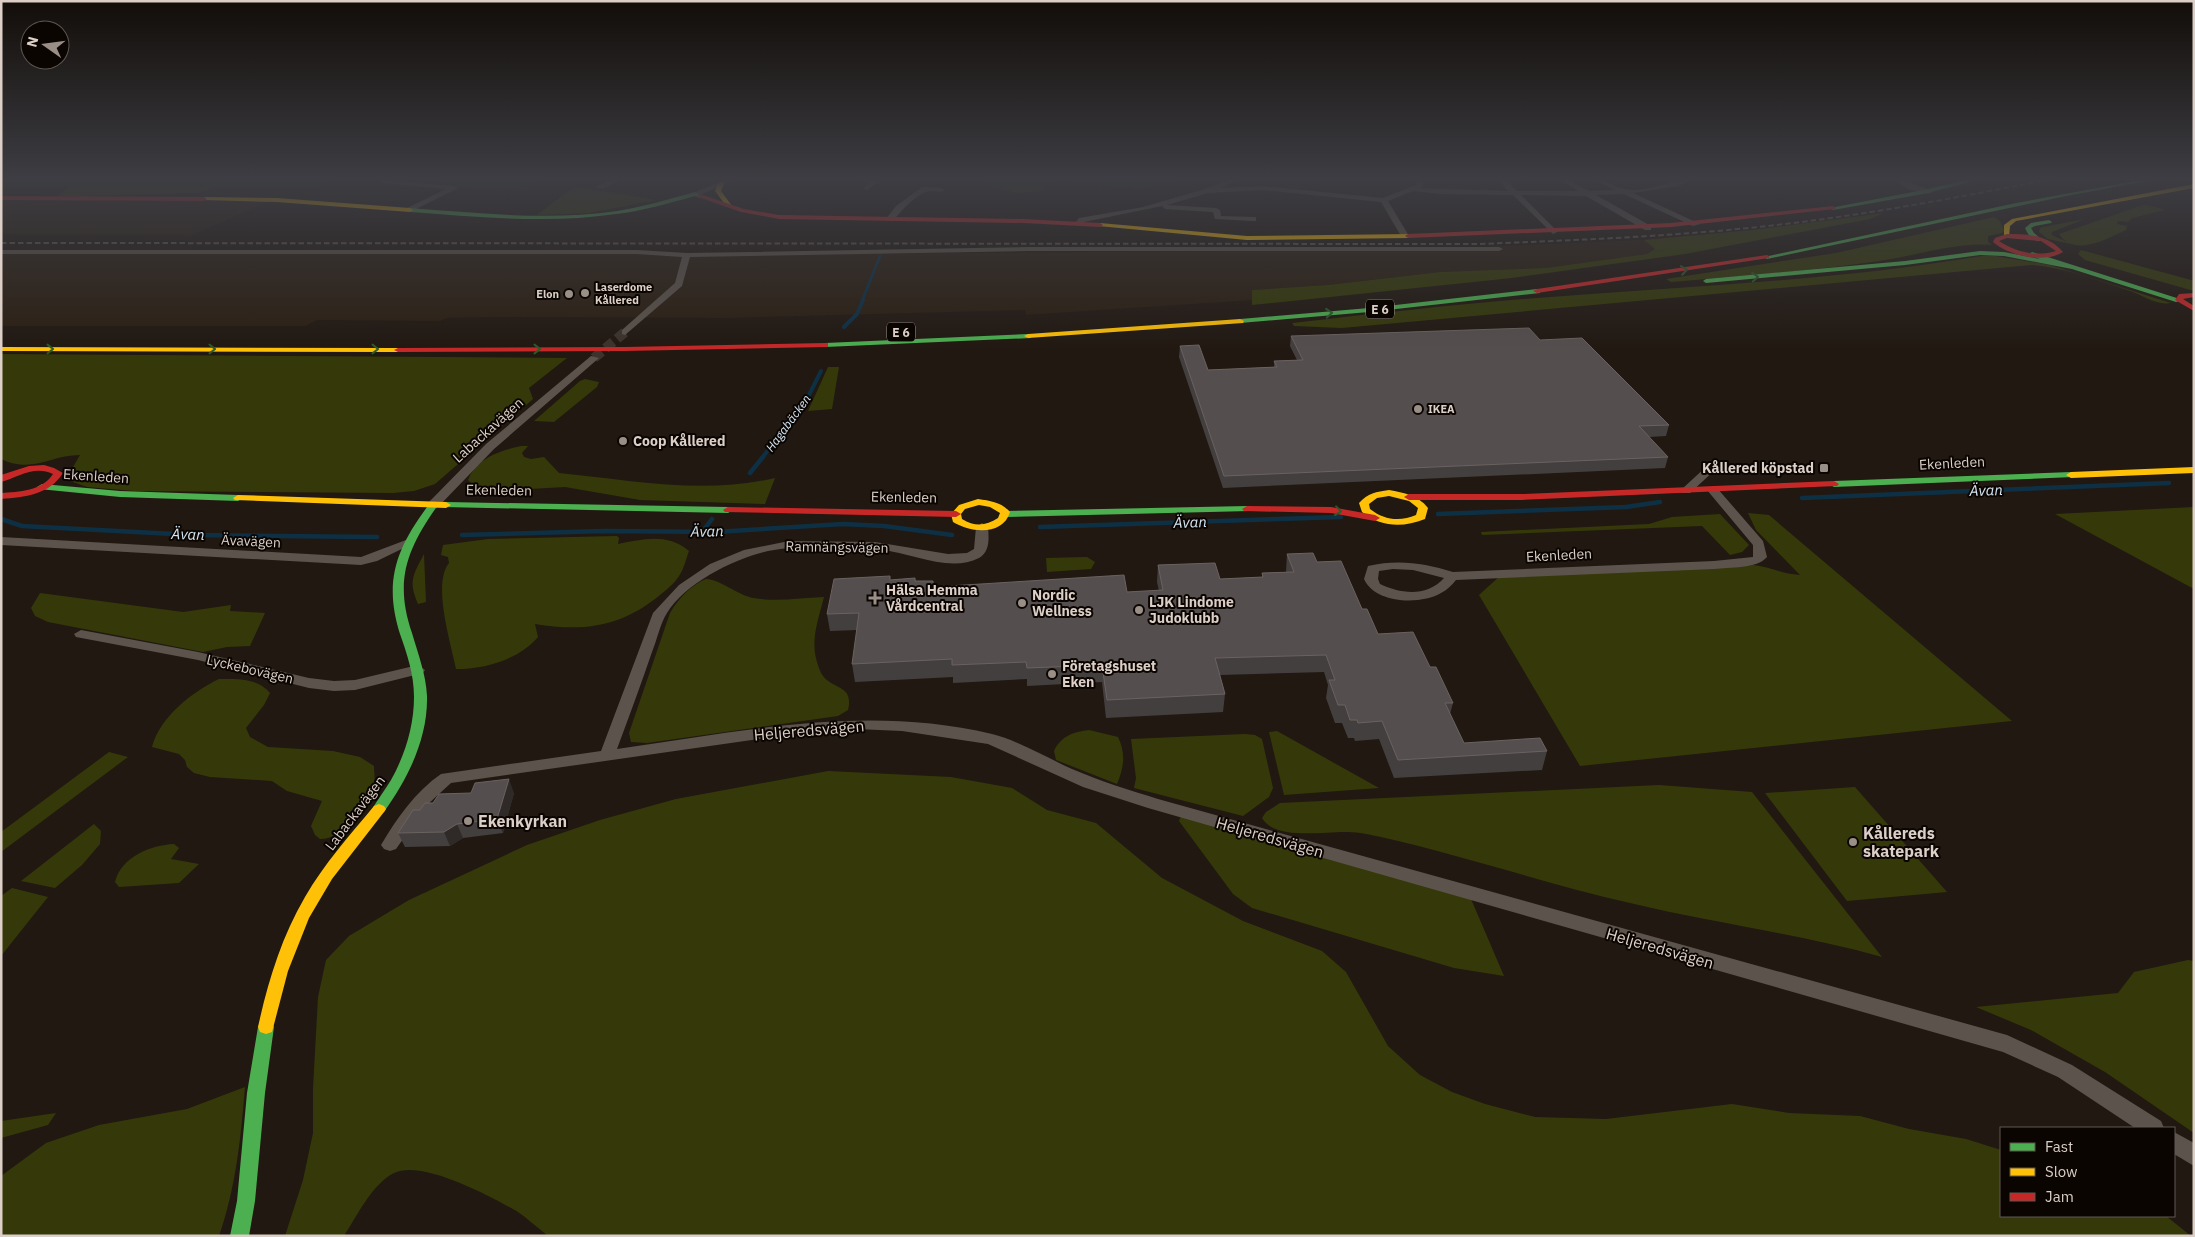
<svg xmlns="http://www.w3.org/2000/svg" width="2195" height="1237" font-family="'IBM Plex Sans',sans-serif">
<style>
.industrial{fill:#2b1f12}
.green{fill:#353909}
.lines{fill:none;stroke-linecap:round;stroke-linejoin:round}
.stream-far2{stroke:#0e3045;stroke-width:3}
.stream-far1{stroke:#0e3045;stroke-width:4}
.stream{stroke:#0e3045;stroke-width:4.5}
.street-tunnel{stroke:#3d332c;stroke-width:10;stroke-dasharray:10 5;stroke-linecap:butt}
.street{fill:#5c544c;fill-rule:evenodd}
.fast{fill:#4caf50;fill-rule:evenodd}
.slow{fill:#ffc107;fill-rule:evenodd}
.jam{fill:#c62828;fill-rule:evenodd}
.rail{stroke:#5d5650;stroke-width:2;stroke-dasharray:5.5 3;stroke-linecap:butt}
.wall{fill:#443f3f}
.shaded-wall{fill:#2f2927}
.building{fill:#554e4e;stroke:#6a6261}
.oneway{stroke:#2c5a29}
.poi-dot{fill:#9a8f87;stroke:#0b0502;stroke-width:2}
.labels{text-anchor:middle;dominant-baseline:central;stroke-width:4;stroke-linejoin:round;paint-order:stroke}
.far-poi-label{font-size:11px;font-weight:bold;fill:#dbcfc7;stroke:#0b0502;text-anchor:start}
.shield{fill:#0b0502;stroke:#9d928c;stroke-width:1}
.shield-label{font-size:12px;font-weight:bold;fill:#dbcfc7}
.far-water-label{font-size:12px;font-style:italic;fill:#d5e6f4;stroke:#0b0502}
.street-label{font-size:14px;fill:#dbcfc7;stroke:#0b0502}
.poi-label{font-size:14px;font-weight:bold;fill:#dbcfc7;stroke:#0b0502;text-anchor:start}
.water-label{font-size:15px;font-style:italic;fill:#d5e6f4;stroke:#0b0502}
.near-street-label{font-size:16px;fill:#dbcfc7;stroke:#0b0502}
.near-poi-label{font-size:16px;font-weight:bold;fill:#dbcfc7;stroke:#0b0502;text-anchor:start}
</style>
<rect width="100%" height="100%" fill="#211811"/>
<!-- industrial -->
<path class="industrial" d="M1,200L270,201L192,235L1,234Z
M1644,240L1655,249L1647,254L1546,268L1440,272L1328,285L1252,290V300L1026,315L1025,310L728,318L501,317L446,318L440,321L317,320L306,326H1V254H783L1407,250Z"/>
<!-- green -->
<path class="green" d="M1,177H343L315,187L217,186L199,193L78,196H58L69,187H1Z
M433,177H543L526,190L482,189L445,185Z
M985,177H1190L1143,189L1056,180L1041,191L1018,193L987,187Z
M575,186L656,200L589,213L537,215Z
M2143,205L2152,206L2165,210L2132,218L2128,222L2118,221L2117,224L2127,226L2126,230C2108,238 2074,258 2059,234Z
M1884,213L1870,219L1685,254L1512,278L1252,305V290L1328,285L1440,272L1546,268L1647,254L1655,249L1644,240L1752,230Z
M1994,217L2000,221L2004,231L2002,233L1988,236V242L1992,245C1957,242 1914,256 1879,261C1810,271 1740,276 1671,282L1666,279L1836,253Z
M2085,219L2052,232V235L2071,244L2048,239L2039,232L2040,228L2043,227Z
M2081,250L2191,280L2194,281V291L2085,260L2078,254Z
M1982,256H1995L2050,265L2171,303C2156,306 2141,294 2127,290C2096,280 2063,267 2031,265L1342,328L1294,326L1292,323C1374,314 1456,304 1537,298C1686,286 1835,281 1982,256Z
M1,354L567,358L529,388L533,399L435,484L414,491L393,493L134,491L87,487L70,481L69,474L80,455C50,455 33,474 1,459Z
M828,367H839L832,409L808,411Z
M585,379L599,382L597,387L554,422L534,421L580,381Z
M521,446H528L522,453L524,457L531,459L544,457L559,473C631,480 703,495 775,478L765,504L640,500L565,487L497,491L472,484L468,480C477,458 499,451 521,446Z
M2194,507V589L2055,514Z
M1748,513L1769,515L2012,721L1580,766L1479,595L1501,575L1753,565C1772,567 1781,574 1800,575L1756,530Z
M1720,514L1749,545L1742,552L1730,555L1702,526L1482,535L1481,532L1649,524L1672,517Z
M617,536L619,538L618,544C644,539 667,533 689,551C686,559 684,569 679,576C675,583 666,590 660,595C621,627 584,632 535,624L538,637C518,660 485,669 456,669C451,643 432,584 449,563L448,557L441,555L443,545L488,539Z
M424,554L426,602L418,604C408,581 413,575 424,554Z
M1087,557L1095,562L1091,569L1047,572L1046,558Z
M706,579C719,579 738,595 753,598C776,602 801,598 824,597C819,617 811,638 816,658C817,663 820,672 823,676C834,690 854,685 848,710L838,716L647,743L631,742L629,733L670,613C678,599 691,585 706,579Z
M40,593L183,612L231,605L230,611L265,613L250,646L227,647L203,652L48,622L35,616L31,608Z
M219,679C236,679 259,678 270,693L264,705L246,728L250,737L268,747L333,751L360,757L374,766C374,773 376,783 373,790C365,811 344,839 320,839L315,835L311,826L322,801L287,791L272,781L210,777L194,773L187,767L185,760L179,754L152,747C160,717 192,692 219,679Z
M1089,730L1118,737C1126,754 1124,767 1117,784L1056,760L1054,751C1061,736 1073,732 1089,730Z
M1277,731L1379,788L1284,795L1269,732Z
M1245,734L1255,735L1262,739L1273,788L1269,797L1243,816L1134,788L1136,778L1131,739Z
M109,752L128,757L1,852V832Z
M828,771L951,777L1012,788L1047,810L1096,823L1162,878L1243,921L1322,951L1346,972L1388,1046L1420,1075L1452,1092L1485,1104L1535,1117L1606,1119L1732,1104L1789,1113L1860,1116L1909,1129L1966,1139L2001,1150V1216H2166L2191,1236H548C538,1228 528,1219 518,1212C492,1197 422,1159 394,1173C372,1184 357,1216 344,1236H285L303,1180L313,1133V1089L318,997L326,960L349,936L409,900L527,845L600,820L676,799Z
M1659,785L1752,792L1882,957C1799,934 1714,923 1630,903C1547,884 1465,856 1381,837C1371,835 1359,832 1348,832C1326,831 1275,841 1262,818L1266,812L1280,803Z
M1855,787L1947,892L1847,901L1765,793Z
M1181,816L1471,899L1504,976L1454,968L1252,908L1233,894L1179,821Z
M94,824L101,831L100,844L82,865L55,888L21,881Z
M174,844L179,848L171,859L199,864L179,883L119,887L115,882C121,857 151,845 174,844Z
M12,888L48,897L1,956V896Z
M2188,960L2194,961V1133L2105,1072L2031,1030L1976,1007L2118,993L2134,972Z
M245,1087C241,1136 236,1188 219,1236H1V1176L46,1143L99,1125L187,1109Z
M56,1113L48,1125L1,1138V1121Z"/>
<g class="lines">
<!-- stream-far2 -->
<path class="stream-far2" d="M862,301L880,256"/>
<!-- stream-far1 -->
<path class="stream-far1" d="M844,327L857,314L863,300
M762,458L805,403L821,371"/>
<!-- stream -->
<path class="stream" d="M750,473L763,457
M1802,498L2169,483
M1438,514L1626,507L1660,502
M1,519L22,526L193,535L377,537
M1040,527L1341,517
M702,532L712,519
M462,535L605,531L716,532L843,524L884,526L952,535"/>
<!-- street-tunnel -->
<path class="street-tunnel" d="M594,358L625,332"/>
<!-- street -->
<path class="street" d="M618,177H627L602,189L595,187Z
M731,177H740L698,196L691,194Z
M835,177H857L880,181L867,190L863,188L870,182Z
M1236,177H1245L1221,188L1263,186L1383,198L1416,185L1415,181L1408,177L1420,179L1424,184L1421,188H1423L1508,191L1496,177H1503L1517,191H1578L1555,177H1563L1589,191L1615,190L1589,177C1603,177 1612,187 1625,189C1648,194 1676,177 1698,177L1678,186L1633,193L1700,224L1693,226L1624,194L1596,195L1651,226V230H1645L1586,196L1521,195L1556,230L1557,232L1553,234L1513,195L1439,194L1413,191L1388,201L1409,236L1405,238L1401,236L1381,202L1263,190L1208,193L1167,205L1216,208L1220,210L1221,216L1256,217V221H1253L1215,219L1213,212L1165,209L1162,206L1084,222L1079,225L1075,223L1079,218L1143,207L1205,189Z
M1890,177H1898L1933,192L1929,194L1908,189Z
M380,180L454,186L458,188L410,212H407V208L446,189L382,183Z
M922,187L941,188L945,190C939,194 932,189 926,192C913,197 901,211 893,221H887L886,219L896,206Z
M1029,247H1499L1503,249L1499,251H1029L690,257L682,286L625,335L622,334V330L675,283L682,257L637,254H1V250H637L687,253Z
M591,356L599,358L494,449L437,508H429L427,505L429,502L486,444Z
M1712,464L1718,467L1716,469L1690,493H1682L1680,491L1682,489L1708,465Z
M1713,486L1717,488L1763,541L1767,557C1757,569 1729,567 1714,569L1456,580C1452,585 1447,590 1441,593C1421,605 1375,604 1364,579L1368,566C1398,559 1424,563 1453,572L1714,561L1753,557V545L1707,490ZM1393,569L1413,570L1444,578C1427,597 1401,594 1380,584L1378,579L1379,571Z
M982,523L988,527C989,538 990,552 979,558C950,573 912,553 882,550C851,546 799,545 768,551C735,558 685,583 667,613C660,624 657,640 652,652C641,684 629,717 617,749C744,731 865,704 992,734C1017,740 1049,759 1072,769C1100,781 1129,790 1158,799L2007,1035L2072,1065L2161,1121L2164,1128H2135L2058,1077L2003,1052L1148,808L1083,787L988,744L902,731L856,729L815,731L451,783L428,804L396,849L390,851L384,849L381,845C397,818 415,792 441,774L601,751L653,613L679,585L710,564L744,550L789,541L875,542L948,554L967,553L974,549L976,527Z
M1,537L361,557L406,540L412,544L377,561L361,565L1,545Z
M81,630L198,652L309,678L334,681L355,680L418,665L425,670L423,673L355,690L334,691L309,688L198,660L76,637L74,634Z
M2174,1132L2194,1143V1166L2174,1154Z"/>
<!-- fast -->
<path class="fast" d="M1980,177H1990L1923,194L1833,210L1830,208L1923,190Z
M2157,177H2170L2066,196L1767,259L1764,257L2016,203Z
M695,192L703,196L700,198L695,196C669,203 643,211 616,214C549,224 478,217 410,212L407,210L410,208C478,213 549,221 617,211C643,207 669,199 695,192Z
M2049,220L2052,222L2051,223L2035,226L2031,228L2034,233L2041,239V241C2033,242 2028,235 2025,228L2031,223Z
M1980,251L2004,252L2040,259L2030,255L2029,254L2032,252L2183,300L2176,302L2072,269L2004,256L1980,255L1905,265L1706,283L1703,281L1706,279L1905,261Z
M1537,289H1540V293L1369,312L1240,323L1236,321L1240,319L1369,308Z
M1028,334H1031V338L825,347L821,345L825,343Z
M2071,472L2076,475L2074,477L1834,487L1829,484L1834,481Z
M42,484L120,491L238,495L243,498L238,501L120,497L39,489L37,487Z
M433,502L438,505C407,549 394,580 412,633C418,654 426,674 427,696C428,739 408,778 384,812L379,814L374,812L372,809C378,799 385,790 391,780C405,755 414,726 414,697C414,674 407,654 400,634C383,580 397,547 430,503Z
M446,502L728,507L733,510L728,513L443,507L441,505Z
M1247,506L1252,509L1250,511L1006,517L1001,514L1006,511Z
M266,1020L272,1022L274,1027L265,1093L255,1201L249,1236H230L237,1201L247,1093L258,1027L260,1022Z"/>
<!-- slow -->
<path class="slow" d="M721,182L724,184L721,191L732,206L731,207H727L715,191L718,184Z
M2194,184V188L2016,221L2010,226L2009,237L2004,236V225L2012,219Z
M204,197L277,198L410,208L413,210L410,212L277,202L202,200L201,199Z
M1100,223L1247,236L1408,234L1411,236L1408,238L1247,240L1098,226V224Z
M1240,319L1244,321L1243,323L1028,338L1024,336L1028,334Z
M1,347L398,348L402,350L398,352L1,351Z
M2194,467V473L2071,478L2066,475L2071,472Z
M1389,490C1404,493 1418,495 1428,508L1425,519C1402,528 1381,527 1362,512L1359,503C1368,493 1376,492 1389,490ZM1389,496L1409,501L1418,508L1416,515C1400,522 1384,520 1370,509L1369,504L1377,498Z
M238,495L446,502L451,505L446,508L235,500L233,498Z
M978,499C991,501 1001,502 1010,512C1003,536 971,533 953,522L951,514L959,505ZM979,505L990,507L1000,513L998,518C986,526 975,527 962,519L961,514L965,509Z
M379,804L384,806L386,809L384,812L332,879L309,918L288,971L272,1032L266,1034L260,1032L258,1027C268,982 281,938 305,897C324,864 350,835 374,806Z"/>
<!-- jam -->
<path class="jam" d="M700,194L744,209L779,215L1024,219L1100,223L1103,225L1100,227L1024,223L779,219L741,212L698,197V195Z
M1,196L204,197L207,199L204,201L1,200Z
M1833,206L1836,208L1835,209L1671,227L1408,238L1405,236L1408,234L1671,223Z
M2007,234C2028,234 2049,235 2063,252C2044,264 2009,256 1993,242L1995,238ZM2007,238L2041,241L2056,251C2036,257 2016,252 1999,241Z
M1767,255L1769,256V258L1537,293L1533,291L1537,289Z
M2194,293V297L2183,299L2194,306V311L2175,300L2179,294Z
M825,343H828V347L624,351L398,352L394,350L398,348L624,347Z
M44,465L54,468L63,473C49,495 25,497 1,499V493C19,492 42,491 53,474C34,465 19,477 1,482V475L29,466Z
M1834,481L1839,484L1837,486L1521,500H1409L1404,497L1409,494H1521Z
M1247,506L1331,507L1375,515L1380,518L1375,521L1331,513L1244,511L1242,509Z
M728,507L956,511L961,514L956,517L725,512L723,510Z"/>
<!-- rail -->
<path class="rail" d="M1,243L1479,244C1581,240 1684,236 1785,224C1878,213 1970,195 2062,177"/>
</g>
<!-- wall -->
<path class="wall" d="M1291,336L1540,340L1669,425L1666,436L1649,437L1668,457L1665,468L1223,488L1179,357L1180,346L1208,370L1274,367V361L1297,360L1290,346Z
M1287,554L1317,562L1362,609L1378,634L1430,667L1453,703L1450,714L1464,743L1547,751L1542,770L1394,778L1379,739L1355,741L1354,738H1348L1342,723H1335L1326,698L1328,685L1324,672L1220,675L1225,694L1223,712L1106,718L1102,682L1027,686V679L953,683V677L855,682L852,664L857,630L830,631L827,614L890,580L915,578L916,581H933L934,587L1127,592L1159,591L1157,582L1158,565L1220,579L1262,577V573L1286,572Z
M514,793L503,833L463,838L450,846L405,847L398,833L420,810Z"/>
<!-- shaded-wall -->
<path class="shaded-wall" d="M509,779L514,793L503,833L497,819Z
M457,824L463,838L450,846L444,832Z"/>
<!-- building -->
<path class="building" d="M1529,328L1540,340L1582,338L1669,425L1639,426L1668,457L1224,476L1180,346L1199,345L1208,370L1277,367L1274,361L1303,360L1291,336Z
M1313,553L1317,562L1341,561L1362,609H1367L1378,634L1413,632L1430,667H1436L1453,703H1445L1464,743L1540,738L1547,751L1398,760L1382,721L1358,723L1357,720H1350L1345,705H1338L1329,680H1335L1326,655L1215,658L1225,694L1107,700L1102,665L1027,668L1026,662L952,665V659L852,664L859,613L827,614L834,579L890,576V580L915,578V581H933V587L1124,575L1127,592L1163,590L1158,565L1215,563L1220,579L1263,577L1262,573L1294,572L1287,554Z
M509,779L497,819L457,824L444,832L398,833L413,810H420L425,803H433L439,794L471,793L475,783Z"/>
<!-- one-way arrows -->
<defs><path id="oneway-chevron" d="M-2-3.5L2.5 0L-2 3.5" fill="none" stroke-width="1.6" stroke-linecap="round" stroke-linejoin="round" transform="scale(1.25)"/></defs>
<g class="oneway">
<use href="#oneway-chevron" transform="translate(1684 270) rotate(-9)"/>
<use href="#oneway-chevron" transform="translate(1755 277) rotate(-4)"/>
<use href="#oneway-chevron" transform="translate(1329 313) rotate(-5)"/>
<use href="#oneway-chevron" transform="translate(50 349)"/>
<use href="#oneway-chevron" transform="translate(212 349)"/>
<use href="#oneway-chevron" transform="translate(375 349)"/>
<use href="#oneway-chevron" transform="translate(537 349)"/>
<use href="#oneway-chevron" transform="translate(1338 511) rotate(7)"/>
</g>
<!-- sky -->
<linearGradient id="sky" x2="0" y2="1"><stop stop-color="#120d09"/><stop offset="0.51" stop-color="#3d3d43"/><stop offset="1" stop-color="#3d3d43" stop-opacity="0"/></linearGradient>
<rect width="2195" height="350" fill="url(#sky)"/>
<!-- markers -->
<g class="poi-dot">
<circle cx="585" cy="293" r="5"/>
<circle cx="569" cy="294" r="5"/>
<circle cx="1418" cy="409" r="5"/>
<circle cx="623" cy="441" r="5"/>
<rect x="1819" y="463" width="10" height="10" rx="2.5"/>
<path d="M872.5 590.5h5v5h5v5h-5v5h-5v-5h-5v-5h5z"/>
<circle cx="1022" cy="603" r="5"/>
<circle cx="1139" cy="610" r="5"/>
<circle cx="1052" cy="674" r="5"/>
<circle cx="468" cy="821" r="5"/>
<circle cx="1853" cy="842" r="5"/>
</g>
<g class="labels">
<!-- far-poi labels -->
<g class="far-poi-label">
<text x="595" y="287">Laserdome<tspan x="595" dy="13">Kållered</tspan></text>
<text x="559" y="294" text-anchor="end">Elon</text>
<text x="1428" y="409">IKEA</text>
</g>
<!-- shield labels -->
<g class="shield">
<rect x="1366" y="299.5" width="28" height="19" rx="4"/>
<rect x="887" y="322.5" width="28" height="19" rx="4"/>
</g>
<g class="shield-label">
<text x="1380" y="309">E 6</text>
<text x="901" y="332">E 6</text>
</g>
<!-- far-water labels -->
<g class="far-water-label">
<text transform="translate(788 423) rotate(-54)">Hagabäcken</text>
</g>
<!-- street labels -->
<g class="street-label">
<text transform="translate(488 430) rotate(-42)">Labackavägen</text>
<text transform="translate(1952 463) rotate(-3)">Ekenleden</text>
<text transform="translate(96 476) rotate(4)">Ekenleden</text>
<text transform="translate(499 490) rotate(1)">Ekenleden</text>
<text transform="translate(904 497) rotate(1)">Ekenleden</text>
<text transform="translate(251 541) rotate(3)">Ävavägen</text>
<text transform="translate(837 547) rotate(1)">Ramnängsvägen</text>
<text transform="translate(1559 555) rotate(-3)">Ekenleden</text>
<text transform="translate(250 669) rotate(13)">Lyckebovägen</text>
<text transform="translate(355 813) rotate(-53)">Labackavägen</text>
</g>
<!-- poi labels -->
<g class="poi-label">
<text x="633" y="441">Coop Kållered</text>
<text x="1814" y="468" text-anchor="end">Kållered köpstad</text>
<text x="886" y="590">Hälsa Hemma<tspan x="886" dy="16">Vårdcentral</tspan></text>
<text x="1032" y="595">Nordic<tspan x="1032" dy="16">Wellness</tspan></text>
<text x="1149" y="602">LJK Lindome<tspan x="1149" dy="16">Judoklubb</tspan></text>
<text x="1062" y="666">Företagshuset<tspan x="1062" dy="16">Eken</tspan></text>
</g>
<!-- water labels -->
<g class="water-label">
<text transform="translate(1986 490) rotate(-2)">Ävan</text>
<text transform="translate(1190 522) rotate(-2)">Ävan</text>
<text transform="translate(707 531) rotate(-1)">Ävan</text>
<text transform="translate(188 534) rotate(2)">Ävan</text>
</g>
<!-- near-street labels -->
<g class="near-street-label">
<text transform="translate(809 730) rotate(-5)">Heljeredsvägen</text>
<text transform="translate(1270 837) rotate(16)">Heljeredsvägen</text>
<text transform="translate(1660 948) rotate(16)">Heljeredsvägen</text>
</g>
<!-- near-poi labels -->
<g class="near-poi-label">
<text x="478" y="821">Ekenkyrkan</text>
<text x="1863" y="833">Kållereds<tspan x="1863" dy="18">skatepark</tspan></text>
</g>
</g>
<!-- border -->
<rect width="2195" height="1237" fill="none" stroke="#dbcfc7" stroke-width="5"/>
<!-- legend -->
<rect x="2000" y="1127" width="175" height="90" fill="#0b0502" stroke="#5e5651"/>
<rect x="2010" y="1143" width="25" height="8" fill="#4caf50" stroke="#5e5651"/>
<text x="2045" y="1152" font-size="15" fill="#dbcfc7">Fast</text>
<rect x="2010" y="1168" width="25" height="8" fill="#ffc107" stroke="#5e5651"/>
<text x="2045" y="1177" font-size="15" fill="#dbcfc7">Slow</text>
<rect x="2010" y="1193" width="25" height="8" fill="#c62828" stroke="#5e5651"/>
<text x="2045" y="1202" font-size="15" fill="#dbcfc7">Jam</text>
<!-- north arrow -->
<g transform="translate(45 45) rotate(284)"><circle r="24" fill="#0b0502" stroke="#5e5651"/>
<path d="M0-4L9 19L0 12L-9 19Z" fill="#9a8f87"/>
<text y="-8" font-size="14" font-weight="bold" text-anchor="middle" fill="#dbcfc7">N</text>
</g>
</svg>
